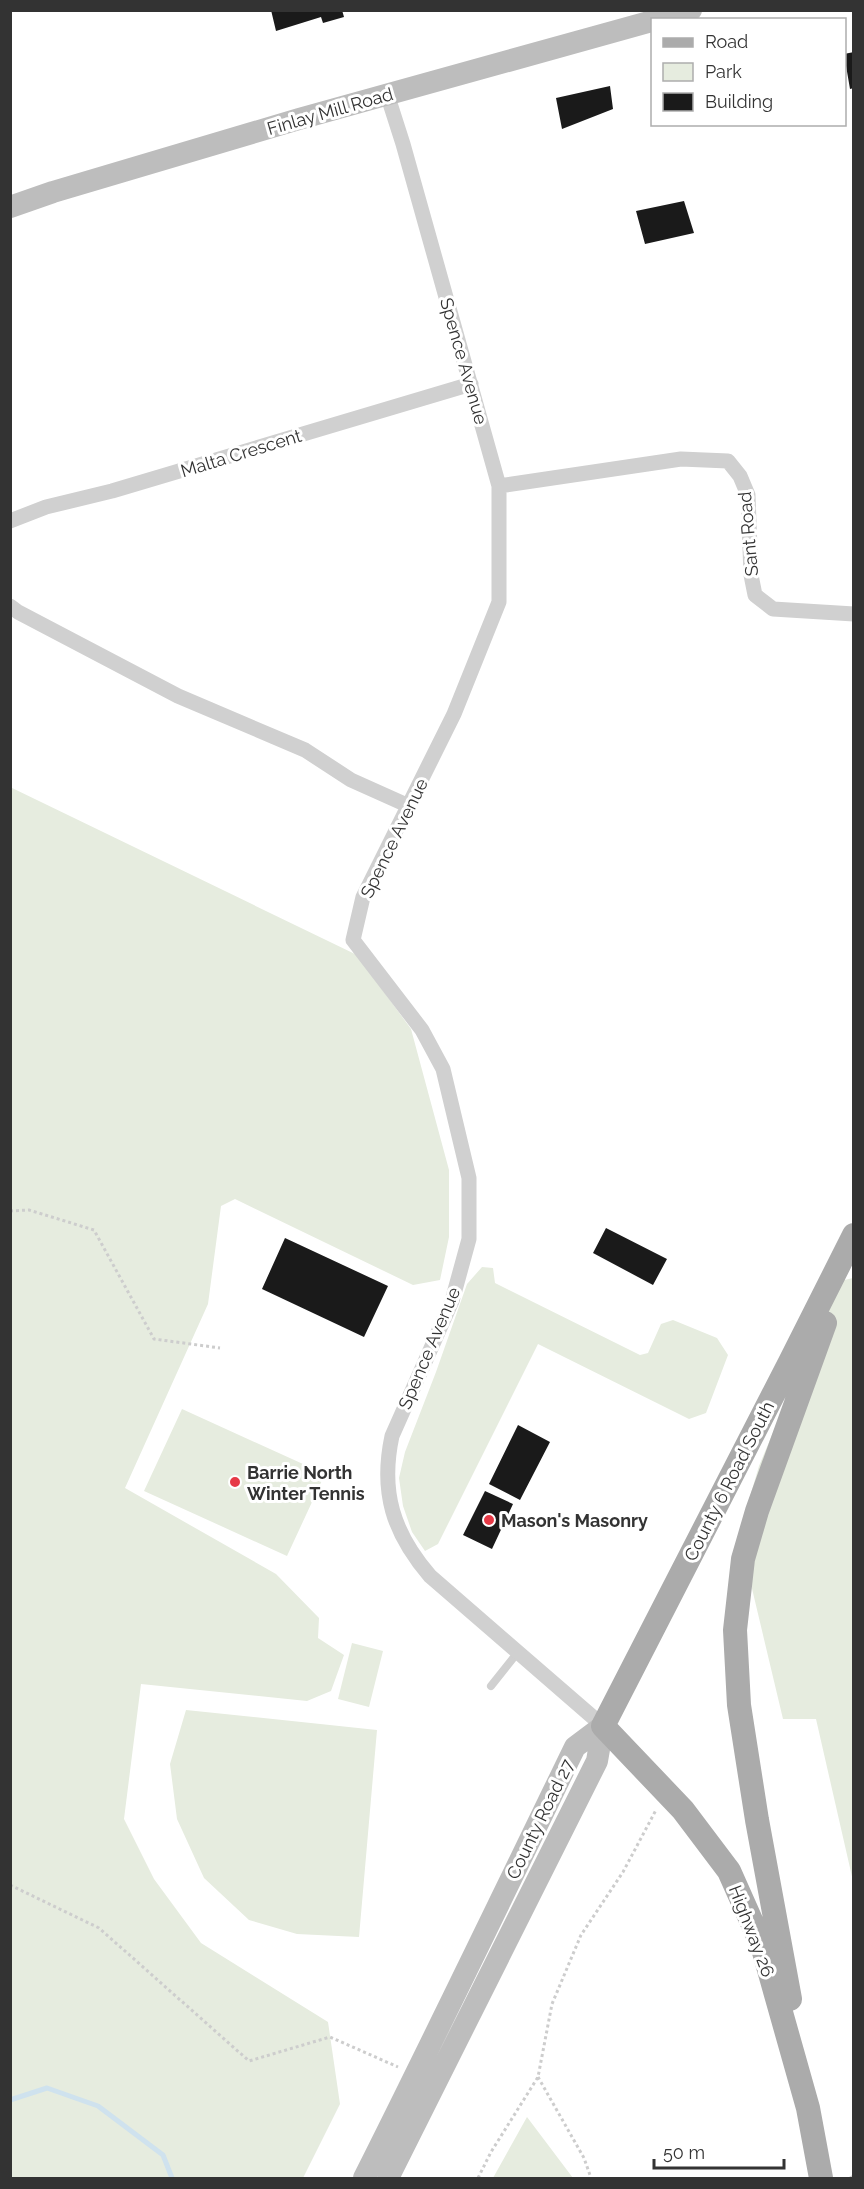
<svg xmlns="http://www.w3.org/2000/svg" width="864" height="2189" font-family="Raleway,sans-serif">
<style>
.green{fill:#e6ecdf}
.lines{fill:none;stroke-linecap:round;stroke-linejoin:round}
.stream{stroke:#cfe2ee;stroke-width:5}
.building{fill:#1a1a1a}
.path{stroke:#cdcdcd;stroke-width:3;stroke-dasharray:3 3;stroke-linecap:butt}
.lane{stroke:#d0d0d0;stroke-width:8}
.street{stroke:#d0d0d0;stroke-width:15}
.secondary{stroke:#bdbdbd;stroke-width:22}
.primary{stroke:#ababab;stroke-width:24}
.poi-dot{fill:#e63946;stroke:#fff;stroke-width:2}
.labels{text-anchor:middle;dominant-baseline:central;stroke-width:6;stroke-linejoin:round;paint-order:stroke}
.street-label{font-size:18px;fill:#333;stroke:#fff}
.poi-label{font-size:18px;font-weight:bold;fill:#333;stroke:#fff;text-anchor:start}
</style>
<rect width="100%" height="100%" fill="#fff"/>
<!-- green -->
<path class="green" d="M10,787L357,955L411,1029L449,1170V1237L440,1280L413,1285L235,1199L221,1206L208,1304L125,1488L276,1574L319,1618L318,1638L344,1655L331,1691L307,1701L141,1684L124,1819L154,1879L201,1943L328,2022L340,2104L303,2178H11Z
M482,1267L493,1268L495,1283L640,1355L648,1353L661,1324L673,1320L717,1338L728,1355L706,1413L689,1419L538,1344L438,1544L425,1551L412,1532L403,1506L399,1478L405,1452L436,1372L467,1284Z
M853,1278V1881L816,1719H783L739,1534L759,1466L836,1282Z
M182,1409L325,1474L287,1556L144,1491Z
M352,1643L383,1651L369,1707L338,1699Z
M186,1710L377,1730L359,1937L297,1934L249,1920L204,1878L177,1819L170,1764Z
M527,2117L573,2178H493Z"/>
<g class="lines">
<!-- stream -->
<path class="stream" d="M10,2100L47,2088L98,2106L163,2155L172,2178"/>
</g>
<!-- building -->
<path class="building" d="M271,10H342L344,17L323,23L321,17L276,31Z
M854,52V88L850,89L844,54Z
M610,86L613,109L562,129L556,98Z
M684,201L694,233L645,244L636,211Z
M606,1228L667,1259L653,1285L593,1253Z
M285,1238L388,1286L364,1337L262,1289Z
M518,1425L550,1442L520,1500L489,1484Z
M485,1491L513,1504L492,1549L463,1535Z"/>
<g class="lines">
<!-- path -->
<path class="path" d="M10,1211L29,1210L94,1230L154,1339L220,1348
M10,1885L99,1928L249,2061L330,2037L398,2067
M538,2077L584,2158L591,2178
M478,2178L491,2152L538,2077L552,2004L581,1935L623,1872L656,1810
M850,2178L854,2176"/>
<!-- lane -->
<path class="lane" d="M491,1686L518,1652"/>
<!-- street -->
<path class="street" d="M387,94L403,144L499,486V602L454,714L363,897L353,940L422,1030L443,1069L469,1178V1239L452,1301L392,1436C380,1492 393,1533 430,1576L603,1726
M499,486L681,459L728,461L740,476L748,495L751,575L755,595L773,609L854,614
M10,521L46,507L112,491L471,384
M10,606L18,612L178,696L305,750L351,780L409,806"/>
<!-- secondary -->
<path class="secondary" d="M659,20L691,10
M10,207L53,192L299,119L652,21
M364,2178C436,2035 505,1891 575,1747L603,1726
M388,2178L597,1761L603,1726"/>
<!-- primary -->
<path class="primary" d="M790,1999L757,1820L739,1705L735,1630L743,1559L757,1511L825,1323
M821,2178L808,2108L762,1945L729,1871L683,1810L603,1726L790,1362L854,1235"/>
</g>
<!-- markers -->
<g class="poi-dot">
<circle cx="235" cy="1482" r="6"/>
<circle cx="489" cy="1520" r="6"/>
</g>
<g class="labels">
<!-- street labels -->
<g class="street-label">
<text transform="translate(330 111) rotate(-16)">Finlay Mill Road</text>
<text transform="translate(464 361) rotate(74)">Spence Avenue</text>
<text transform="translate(241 453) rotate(-17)">Malta Crescent</text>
<text transform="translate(748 534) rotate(-95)">Sant Road</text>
<text transform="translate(394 838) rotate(-64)">Spence Avenue</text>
<text transform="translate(429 1348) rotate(-67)">Spence Avenue</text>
<text transform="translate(729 1481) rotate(-63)">County 6 Road South</text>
<text transform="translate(540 1819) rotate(-64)">County Road 27</text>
<text transform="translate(752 1931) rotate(69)">Highway 26</text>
</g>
<!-- poi labels -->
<g class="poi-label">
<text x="247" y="1472">Barrie North<tspan x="247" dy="21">Winter Tennis</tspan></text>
<text x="501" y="1520">Mason's Masonry</text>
</g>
</g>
<!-- border -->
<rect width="864" height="2189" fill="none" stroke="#333333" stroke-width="24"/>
<!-- legend -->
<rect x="651" y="18" width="195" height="108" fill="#ffffff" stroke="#adadad" stroke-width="1.5"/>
<rect x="663" y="38" width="30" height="9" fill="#ababab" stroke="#adadad" stroke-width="1.5"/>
<text x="705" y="48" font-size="18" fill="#333333">Road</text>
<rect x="663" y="63" width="30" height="18" fill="#e6ecdf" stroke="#adadad" stroke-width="1.5"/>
<text x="705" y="78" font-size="18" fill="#333333">Park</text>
<rect x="663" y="93" width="30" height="18" fill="#1a1a1a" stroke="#adadad" stroke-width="1.5"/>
<text x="705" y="108" font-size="18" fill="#333333">Building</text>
<!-- scale -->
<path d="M654 2159v9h130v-9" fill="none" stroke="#333333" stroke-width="3"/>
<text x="663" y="2159" font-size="18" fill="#333333" stroke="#ffffff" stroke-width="4.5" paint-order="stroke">50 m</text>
</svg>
